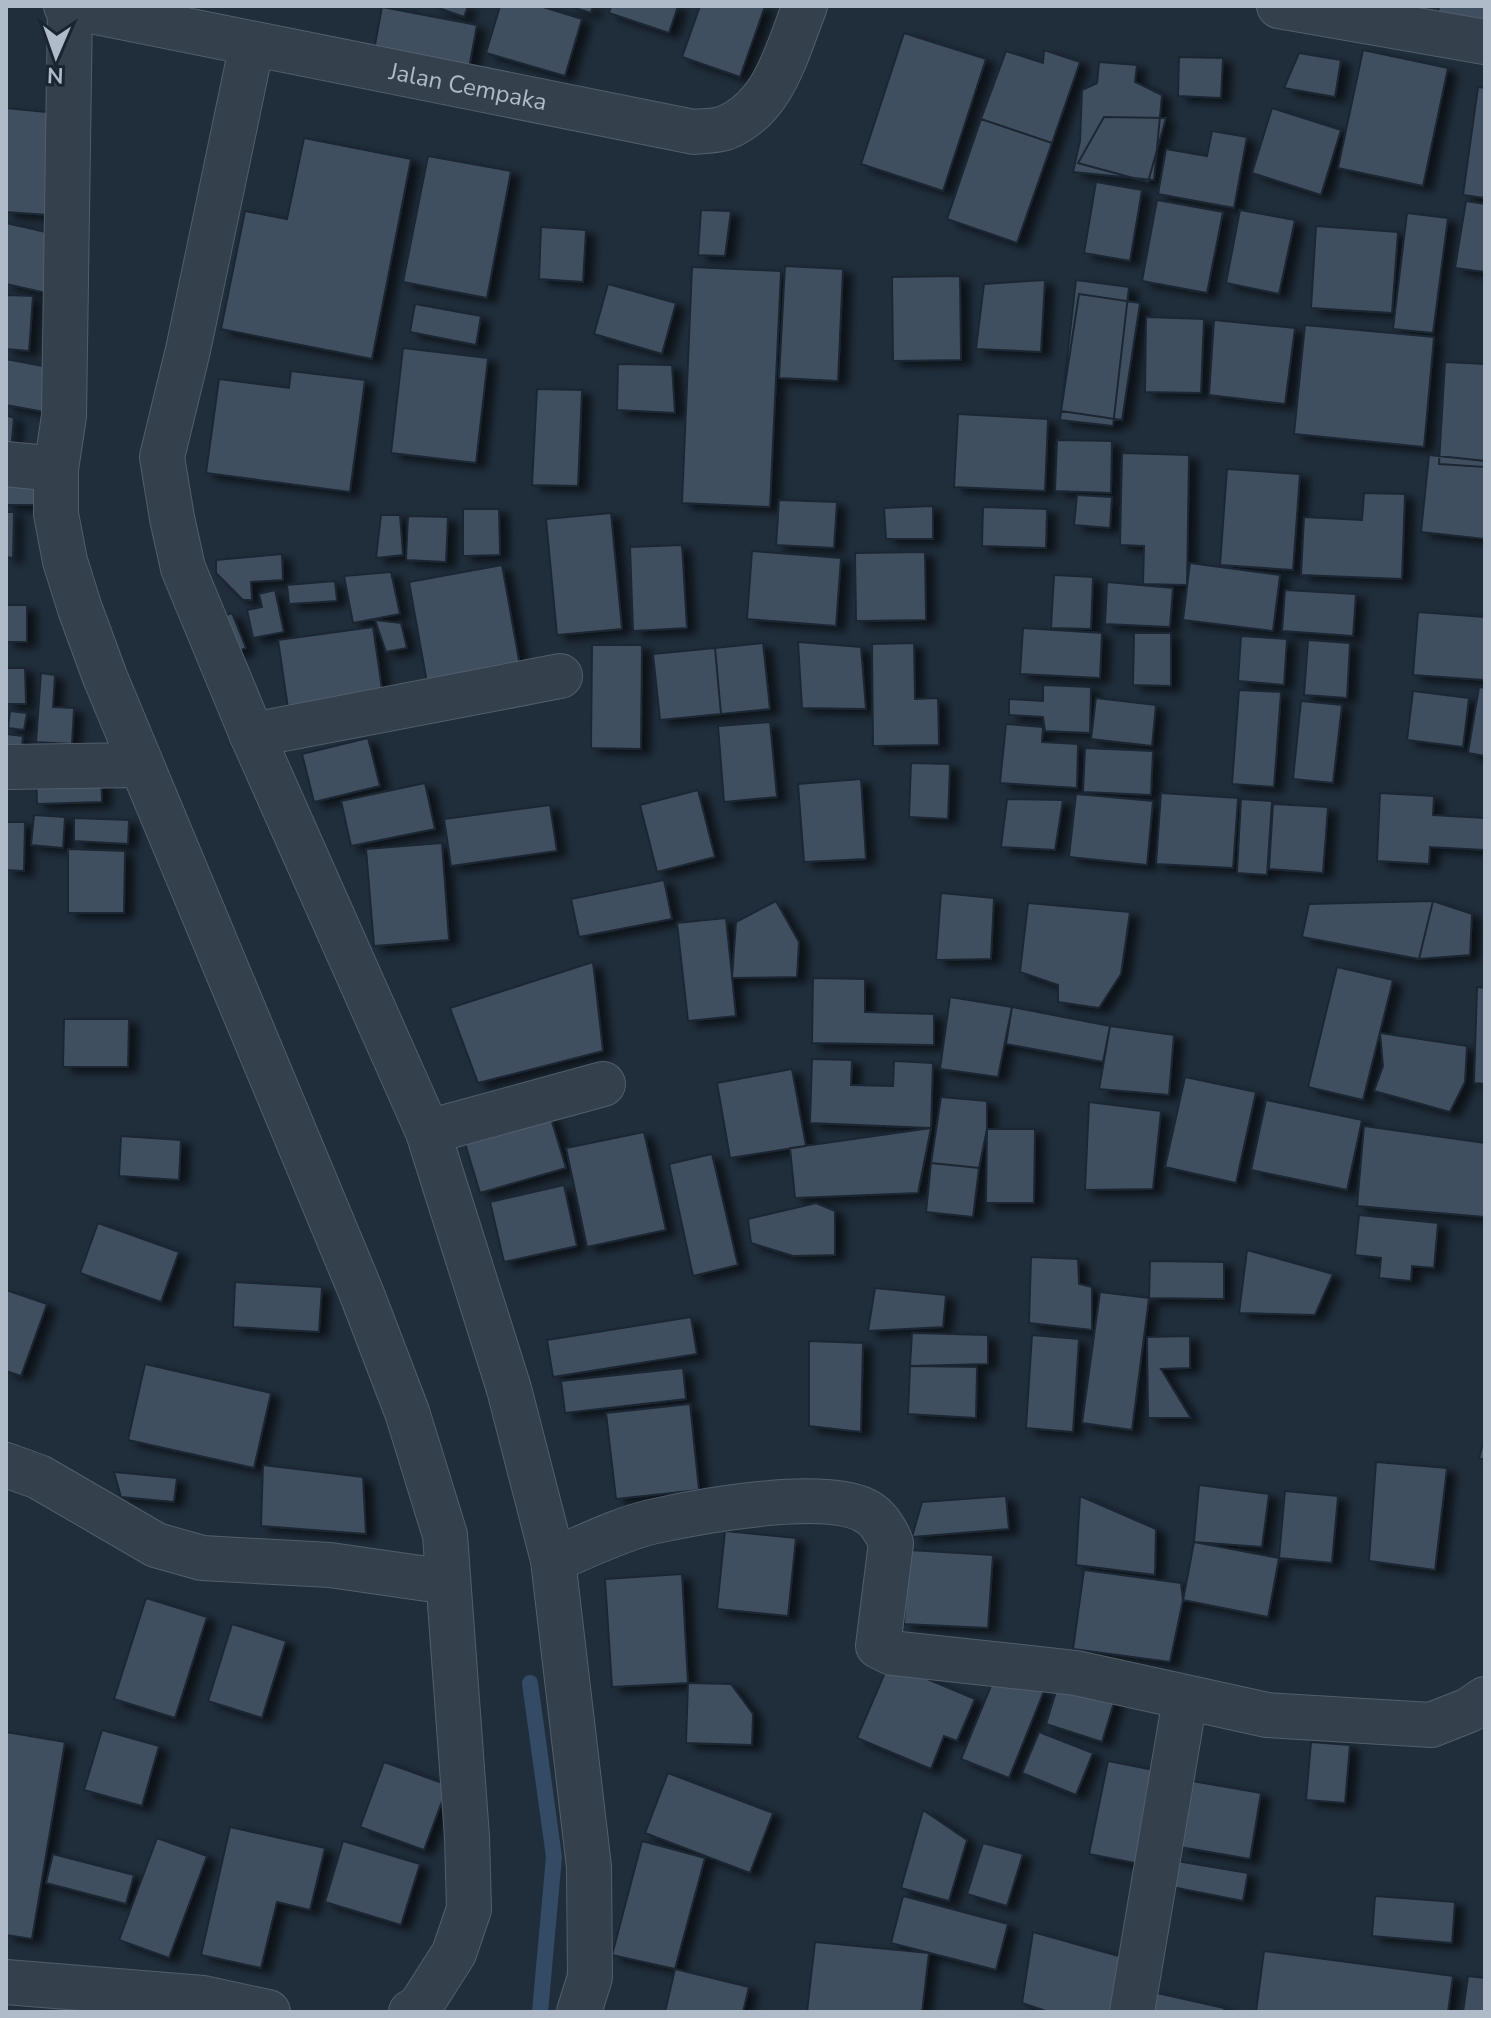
<svg xmlns="http://www.w3.org/2000/svg" width="1491" height="2018" font-family="'Nunito Sans',sans-serif">
<style>
.lines{fill:none;stroke-linecap:round;stroke-linejoin:round}
.stream{stroke:#334b65;stroke-width:16}
.building{fill:#415060;stroke:#1c2733;stroke-width:2;filter:url(#shadow)}
.minor-casing{stroke:#525e6a;stroke-width:46}
.minor{stroke:#34404c;stroke-width:44}
.labels{text-anchor:middle;dominant-baseline:central;stroke-width:6;stroke-linejoin:round;paint-order:stroke}
.street-label{font-size:24px;fill:#afbbc8;stroke:#1a2531}
</style>
<defs>
<filter id="shadow"><feDropShadow dx="9" dy="5" stdDeviation="4" flood-color="#0009"/></filter>
</defs>
<rect width="100%" height="100%" fill="#202e3c"/>
<g class="lines">
<!-- stream -->
<path class="stream" d="M530,1683L554,1857L540,2012"/>
</g>
<!-- building -->
<path class="building" d="M433,6H468L464,17Z
M500,6H540L582,19L565,76L486,53Z
M568,6H593L591,13Z
M611,6H678L669,33L609,13Z
M700,6H765L740,77L682,57Z
M1439,6H1485V28L1437,21Z
M382,7L477,25L469,68L374,50Z
M904,33L986,59L943,191L861,164Z
M1044,50L1080,62L1052,143L981,119L1006,51L1043,63Z
M1363,50L1448,68L1423,186L1338,168Z
M1299,53L1341,60L1335,97L1284,88Z
M1179,57L1223,58L1221,98L1178,96Z
M1099,62L1137,65L1135,82L1162,95L1154,180L1073,172L1080,141L1082,90L1097,83Z
M1478,87L1485,88V198L1463,195Z
M6,108L56,113L62,216L6,212Z
M1272,108L1341,130L1321,195L1252,173Z
M1104,117L1166,118L1148,182L1078,163Z
M981,119L1052,143L1017,243L947,219Z
M1212,131L1247,137L1234,208L1158,194L1166,149L1207,156Z
M304,138L411,159L372,359L221,329L245,211L287,219Z
M428,156L511,171L487,298L403,282Z
M1096,182L1142,190L1130,261L1084,253Z
M1157,200L1223,212L1207,293L1142,281Z
M1466,201L1485,204V272L1455,268Z
M701,210L731,211L725,256L698,255Z
M1240,210L1295,220L1279,294L1226,283Z
M1407,213L1448,218L1433,333L1393,329Z
M6,223L59,235L46,293L6,284Z
M1316,226L1398,232L1392,313L1311,308Z
M541,227L586,230L583,282L539,279Z
M785,266L843,269L838,381L779,378Z
M692,267L781,271L770,507L682,503Z
M960,276L961,360L893,361L892,277Z
M1045,280L1041,352L976,349L984,284Z
M1076,280L1129,287L1113,426L1060,420Z
M608,284L676,303L662,354L594,334Z
M1079,294L1140,303L1122,420L1061,411Z
M6,295L33,296L29,351L6,349Z
M415,304L481,316L476,345L410,332Z
M1146,317L1204,319L1201,393L1145,392Z
M1214,320L1295,328L1285,404L1209,395Z
M1305,325L1434,337L1424,447L1294,434Z
M403,348L488,358L476,463L391,453Z
M6,359L58,369L50,413L6,405Z
M1445,362L1485,364V467L1439,464Z
M618,364L672,365L675,413L617,410Z
M291,371L365,380L350,492L206,473L219,379L289,388Z
M537,389L582,390L578,486L532,485Z
M958,414L1048,419L1045,491L954,487Z
M6,415L14,418L10,460L6,459Z
M1057,440L1112,441L1111,493L1055,491Z
M1122,453L1189,455L1187,585L1143,584L1144,546L1120,545Z
M1429,455L1485,461V539L1421,532Z
M1227,469L1300,474L1293,570L1220,565Z
M6,476H43V505H6Z
M1364,493L1405,494L1402,579L1301,575L1304,517L1362,520Z
M1077,495L1112,497L1110,528L1074,525Z
M779,500L837,502L834,548L776,545Z
M933,506V539H886L884,508Z
M983,507L1047,509L1046,548L982,546Z
M463,509H499L500,555L463,556Z
M6,512H14L13,558L6,557Z
M611,513L622,629L557,635L546,519Z
M381,515H400L403,555L376,558Z
M408,516L448,517L446,562L406,560Z
M682,545L687,628L633,631L630,547Z
M752,551L841,558L836,626L747,619Z
M925,552L926,620L856,621L855,553Z
M282,554L283,580L251,582L252,600H243L216,573V560Z
M1190,563L1280,575L1273,631L1183,620Z
M502,565L522,677L429,694L409,582Z
M391,572L400,614L353,623L344,576Z
M1054,575L1093,577L1091,629L1051,628Z
M335,581L337,601L289,604L287,585Z
M1107,582L1173,588L1170,627L1105,624Z
M275,590L284,632L253,638L247,610L262,607L259,594Z
M1285,590L1356,594L1353,636L1282,631Z
M6,605H27V642H6Z
M1418,612L1485,617V680L1413,675Z
M232,613L246,648L229,655L214,620Z
M375,620L401,623L407,648L386,652Z
M373,627L382,689L289,715L278,640Z
M1023,628L1102,633L1100,678L1020,674Z
M1134,633H1171V686L1133,685Z
M1241,636L1287,639L1284,685L1238,681Z
M1308,640L1350,643L1347,698L1304,695Z
M798,642L861,647L866,709L802,708Z
M763,643L770,709L721,714L715,648Z
M914,643L915,699L938,698L939,745L873,746L872,644Z
M592,645H642L641,749L591,748Z
M715,648L721,714L660,720L653,654Z
M6,668H25L26,704H6Z
M41,673L55,675L53,707L74,708L72,744L36,742Z
M1043,685L1091,687L1090,733L1045,731L1043,717L1009,715V699L1043,701Z
M1479,687L1485,688V756L1468,753Z
M1239,690L1281,692L1274,787L1232,784Z
M1413,691L1469,698L1463,747L1407,740Z
M1096,698L1156,705L1152,746L1091,739Z
M1301,701L1342,705L1333,783L1293,779Z
M10,711L27,713L24,730L8,728Z
M770,722L777,797L724,802L718,726Z
M1006,724L1043,727L1042,742L1078,744L1077,788L1000,783Z
M6,734L23,736L21,758L6,756Z
M368,738L380,786L314,802L302,754Z
M1085,748L1153,751L1151,795L1083,792Z
M911,763L950,764L948,819L909,817Z
M101,771L102,802L37,804L36,772Z
M861,779L866,859L804,862L798,784Z
M425,783L435,829L351,846L341,801Z
M698,790L715,857L657,872L640,805Z
M1161,793L1238,798L1233,868L1156,864Z
M1380,793L1434,796L1433,815L1485,818V850L1430,847L1429,864L1377,861Z
M1076,794L1153,801L1147,865L1069,857Z
M1007,799L1063,800L1055,850L1001,847Z
M1241,799L1272,801L1267,875L1237,873Z
M1273,804L1328,807L1323,873L1269,869Z
M550,805L557,851L451,866L444,819Z
M34,815L65,817L63,848L31,845Z
M74,818L129,820L128,844L74,841Z
M6,822H25L24,871L6,870Z
M442,843L449,940L374,946L366,849Z
M68,849L125,851L124,913H68Z
M664,880L672,919L579,937L571,899Z
M941,893L994,898L991,959L936,960Z
M776,901L799,942L797,977L732,978L736,922Z
M1433,901L1419,959L1302,937L1309,904Z
M1433,901L1472,914L1470,955L1419,959Z
M1028,903L1130,912L1121,974L1099,1008L1058,1002V985L1020,972Z
M726,918L736,1016L688,1021L677,923Z
M593,962L603,1051L478,1083L450,1008Z
M1337,967L1393,980L1363,1100L1308,1087Z
M813,978L865,979V1012L934,1014V1045L812,1043Z
M1477,987L1485,988V1084L1474,1083Z
M950,997L1012,1007L998,1077L940,1069Z
M1012,1007L1110,1026L1103,1062L1006,1044Z
M64,1019H129L128,1067H63Z
M1110,1026L1174,1035L1169,1095L1099,1089Z
M1380,1033L1467,1046L1465,1082L1450,1112L1374,1091L1383,1066Z
M812,1059L852,1060L851,1085L893,1086L894,1061L933,1063L931,1128L810,1123Z
M792,1069L806,1146L730,1158L717,1083Z
M1185,1077L1256,1092L1236,1183L1165,1167Z
M941,1097L987,1101V1129L979,1168L931,1163Z
M1266,1100L1362,1120L1347,1190L1251,1170Z
M1089,1102L1161,1111L1153,1189L1085,1190Z
M550,1115L566,1168L480,1193L464,1140Z
M1364,1126L1485,1143V1217L1357,1206Z
M931,1128L918,1193L795,1198L790,1148Z
M987,1129H1035L1034,1203H986Z
M644,1132L666,1230L587,1247L566,1148Z
M121,1136L181,1140L179,1180L119,1176Z
M712,1154L738,1265L693,1276L669,1164Z
M931,1163L979,1168L973,1217L926,1212Z
M564,1185L577,1246L504,1262L490,1202Z
M816,1203L835,1211V1255L793,1256L751,1243L748,1219Z
M1359,1215L1438,1223L1434,1268L1412,1266L1411,1281L1379,1278L1381,1258L1355,1255Z
M98,1223L179,1252L161,1302L80,1273Z
M1247,1250L1333,1274L1315,1315L1239,1313Z
M1031,1257L1078,1259L1079,1284L1092,1287V1330L1029,1323Z
M1150,1261L1224,1262V1299L1149,1298Z
M235,1282L322,1287L319,1332L233,1327Z
M875,1288L946,1295L943,1327L868,1331Z
M6,1290L47,1304L21,1376L6,1371Z
M1100,1292L1149,1298L1132,1430L1082,1423Z
M691,1317L697,1354L553,1377L547,1340Z
M912,1333L988,1335V1364L910,1366Z
M1032,1335L1079,1339L1073,1432L1026,1428Z
M1190,1336V1368L1161,1369L1191,1418H1148L1147,1337Z
M809,1341L863,1343L861,1432L809,1426Z
M145,1364L271,1393L254,1468L128,1440Z
M910,1366L977,1367L976,1418L908,1414Z
M683,1368L686,1399L565,1413L561,1381Z
M690,1404L699,1490L616,1499L606,1413Z
M1485,1434V1459H1479Z
M1376,1462L1447,1468L1435,1570L1369,1561Z
M263,1465L363,1477L366,1534L261,1526Z
M114,1472L177,1478L174,1502L121,1497Z
M1199,1485L1269,1494L1262,1547L1194,1542Z
M1285,1491L1338,1496L1332,1563L1279,1558Z
M1006,1496L1009,1529L912,1537L922,1502Z
M1080,1496L1156,1529L1155,1575L1076,1565Z
M725,1531L796,1538L788,1616L717,1609Z
M1194,1542L1279,1558L1268,1617L1183,1600Z
M909,1550L993,1555L988,1628L904,1624Z
M1084,1570L1181,1583L1183,1600L1170,1662L1073,1649Z
M682,1574L688,1683L612,1687L605,1579Z
M146,1598L207,1617L175,1718L114,1699Z
M232,1624L286,1641L262,1718L208,1701Z
M889,1663L975,1699L957,1741L944,1736L931,1769L857,1738Z
M997,1671L1044,1691L1009,1778L961,1759Z
M1059,1682L1115,1699L1102,1742L1046,1724Z
M688,1683L731,1684L753,1714L752,1745L686,1743Z
M102,1730L159,1746L142,1806L84,1790Z
M6,1732L65,1742L32,1939L6,1935Z
M1039,1732L1093,1753L1076,1795L1022,1773Z
M1311,1742L1350,1745L1345,1803L1306,1800Z
M1108,1761L1159,1771L1140,1864L1089,1854Z
M384,1762L448,1785L424,1850L360,1827Z
M668,1773L773,1813L750,1873L645,1833Z
M1192,1781L1261,1793L1250,1859L1180,1847Z
M923,1810L967,1840L949,1901L901,1888Z
M230,1827L325,1848L310,1910L277,1902L261,1968L201,1955Z
M157,1838L207,1856L169,1958L119,1940Z
M343,1841L420,1864L401,1925L325,1902Z
M642,1841L705,1858L675,1969L612,1955Z
M983,1843L1023,1854L1007,1906L967,1894Z
M53,1854L134,1875L126,1904L46,1883Z
M1177,1861L1248,1873L1243,1901L1172,1887Z
M903,1896L1008,1924L996,1970L891,1943Z
M1375,1896L1455,1902L1452,1943L1372,1936Z
M1033,1932L1122,1957L1113,2012H1049L1022,2003Z
M815,1942L929,1953L922,2012H807Z
M1264,1951L1453,1976L1448,2012H1256Z
M675,1969L749,1987L743,2012H665Z
M1468,1976L1485,1978V2012H1463Z
M1148,1991L1224,2008V2012H1144Z"/>
<g class="lines">
<!-- minor casing -->
<g class="minor-casing">
<g id="minor">
<path id="s1" d="M66,6L694,132C703,131 716,131 725,128C775,108 787,50 805,6"/>
<path d="M70,6L64,416L56,469V514L65,561L80,609L105,677L361,1292L407,1412L445,1535L467,1837L469,1909L454,1953L419,2008L411,2012"/>
<path d="M1279,6L1485,42"/>
<path d="M252,44L188,350L162,457L172,518L183,568L252,735L428,1132L509,1389L553,1560L589,1867L590,1977L579,2012"/>
<path d="M6,464L56,469"/>
<path d="M252,735L560,676"/>
<path d="M6,767L141,765"/>
<path d="M428,1132L603,1084"/>
<path d="M6,1465L39,1477L156,1545L202,1558L330,1565L448,1582"/>
<path d="M553,1560C585,1547 618,1530 651,1522C700,1511 820,1489 864,1510C877,1516 886,1531 891,1543L878,1646L892,1653L1076,1673L1267,1715L1431,1725L1469,1710L1485,1699"/>
<path d="M6,1982L203,1998L268,2012"/>
<path d="M1132,2012L1185,1699"/>
</g>
</g>
<!-- minor -->
<use href="#minor" class="minor"/>
</g>
<g class="labels">
<!-- street labels -->
<g class="street-label">
<text stroke="none"><textPath href="#s1" startOffset="410">Jalan Cempaka</textPath></text>
</g>
</g>
<!-- border -->
<rect width="1491" height="2018" fill="none" stroke="#afbbc8" stroke-width="16"/>
<!-- north arrow -->
<g transform="translate(56 56) rotate(182)" stroke="#1a2531" stroke-width="6" paint-order="stroke">
<path d="M0-6L14 30L0 20L-14 30Z" fill="#afbbc8"/>
<text y="-12" font-size="22" font-weight="bold" text-anchor="middle" fill="#afbbc8">N</text>
</g>
</svg>
